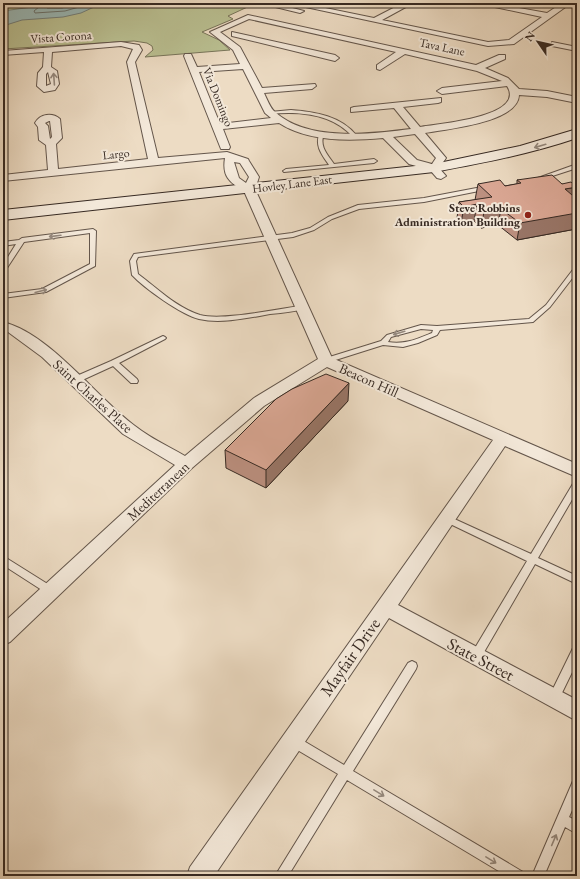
<svg xmlns="http://www.w3.org/2000/svg" width="580" height="879" font-family="'EB Garamond',serif">
<style>
.green{fill:#bac092;stroke:#78755a}
.water{fill:#9abab9;stroke:#72807d}
.lines{fill:none;stroke-linecap:round;stroke-linejoin:round}
.shore{stroke:#68726e;stroke-width:1}
.service-casing{stroke:#64564b;stroke-width:2}
.minor-casing{stroke:#64564b;stroke-width:2}
.secondary-casing{stroke:#372a23;stroke-width:2}
.service{fill:#f3e8d9;fill-rule:evenodd}
.minor{fill:#f3e8d9;fill-rule:evenodd}
.secondary{fill:#f3e8d9;fill-rule:evenodd}
.wall{fill:#bc9080;stroke:#372a23}
.shaded-wall{fill:#997668;stroke:#372a23}
.building{fill:#dba895;stroke:#372a23}
.oneway{stroke:#95897e}
.poi-dot{fill:#8f2418;stroke:#f3e8d9;stroke-width:1.5}
.labels{text-anchor:middle;dominant-baseline:central;stroke-width:4;stroke-linejoin:round;paint-order:stroke}
.far-street-label{font-size:12px;fill:#372a23;stroke:#f3e8d9}
.far-poi-label{font-size:12px;font-weight:bold;fill:#372a23;stroke:#f3e8d9;text-anchor:end}
.street-label{font-size:14px;fill:#372a23;stroke:#f3e8d9}
.near-street-label{font-size:17px;fill:#372a23;stroke:#f3e8d9}
</style>
<rect width="100%" height="100%" fill="#eddcc4"/>
<filter id="stains"><feTurbulence type="fractalNoise" baseFrequency=".005" numOctaves="4"/><feColorMatrix values="0 0 0 0 .2 0 0 0 0 .09 0 0 0 0 .02 0 0 0 .5 -.17"/></filter>
<radialGradient id="worn" r=".72"><stop offset=".6" stop-color="#630" stop-opacity="0"/><stop offset="1" stop-color="#630" stop-opacity=".3"/></radialGradient>
<!-- green -->
<path class="green" d="M3,3H256L228,16L233,19L202,32L219,40L230,50L145,57L153,50L152,46L147,43L134,41L3,49Z"/>
<!-- water -->
<path class="water" d="M39,3H110L94,7L81,13L63,17L22,20L3,26V11L32,7Z"/>
<g class="lines">
<!-- shore -->
<path class="shore" d="M40,3L39,7L34,11L35,13L65,11L93,3
M45,3L47,8H62L81,3"/>
<!-- service casing -->
<g class="service-casing">
<path id="service" d="M291,110C316,112 341,116 357,136L353,137C333,114 299,111 270,114L268,113L270,112Z
M320,133L324,134C319,146 327,154 334,164L374,159L377,161L374,163L284,172L283,171L286,169L329,165C322,155 314,145 320,133Z
M577,164V168L540,180L535,179Z
M487,186L489,187V189L424,202L359,209L332,219L314,230L293,237L138,257L136,261L138,274C157,288 177,308 200,315C223,321 276,309 301,306L304,308L303,309C292,312 281,313 270,314C248,318 221,324 199,319C182,315 144,288 132,275L130,261L134,254L292,233L310,228L328,217L358,205L424,198Z
M93,229L96,231L95,266L46,292L3,298V294L42,289L90,264V233L24,242L5,271L3,272V265L16,244L3,246V242L19,240L22,238Z
M577,266V272L550,307L533,322L440,330L437,335L418,343L403,347L383,345L326,363L322,361L323,359L381,341L387,335L421,325L437,326L529,319L546,305L575,267ZM421,329L433,330L432,333C417,339 404,345 388,342L391,337Z
M163,336L165,337L166,338L165,339L119,363L137,379L138,381L137,383H131L113,366L78,382H72L71,380L72,378L111,361Z
M577,481V491L538,558L577,576V584L535,564L480,659L476,660L472,659L471,656L472,653L527,561L444,521L443,519L444,517H450L531,554L574,482Z
M3,556L54,588L56,591L54,594L51,595L48,594L3,565Z
M577,647V662L558,701L554,703L550,701L549,698L550,695L573,648Z
M412,661L416,663L417,666L416,669L353,771L523,872L525,876H507L347,780L288,876H275L338,774L289,745L287,741L289,737L293,736L297,737L344,765L408,663Z
M577,779V799L569,817L577,821V834L565,827L544,876H532L573,781Z"/>
</g>
<!-- minor casing -->
<g class="minor-casing">
<path id="minor" d="M259,3H273L304,11L300,13Z
M287,3H301L374,18L403,3H413L382,20L488,42L509,40L542,17L476,3H492L547,13L562,3H571L514,44L488,46Z
M248,15L476,65L499,55H505V59L485,68L508,78L519,89L547,91L577,97V103L547,97L519,95C518,123 446,129 425,133L446,158L439,168L446,176L441,179L437,178L430,170L409,164L383,138C349,141 308,142 279,123L223,129L230,147L229,149H221L184,56L185,54H191L197,67L240,64L233,50L210,32ZM249,19L396,52L377,65V69L380,70L405,54L477,71L502,81L442,88L437,91L442,94L507,86C527,117 437,124 420,127L403,107L438,103L441,102V98L354,107L351,108V112L394,108L411,129C371,134 308,142 275,112C270,108 267,99 264,93L312,89L316,86L315,84L262,88L240,47L220,32ZM243,69L265,113L271,118L220,124L199,72ZM415,134L436,158L432,164L417,160L393,137Z
M232,32L335,55L339,58L335,61L232,36Z
M121,42L139,45L142,50L135,62L158,158L227,152L248,159L249,161L259,177L255,189L332,358L577,464V477L505,446L398,605L577,700V721L389,618L214,876H187L190,867L493,440L327,367L264,406L192,468L10,642L3,645V623L175,465L123,434L42,357L8,332L3,330V322C49,333 96,397 135,426C150,438 168,446 185,456L254,398L318,359L244,191C229,182 222,176 225,158L3,181V175L48,170L46,145L39,140L38,127L35,123C40,114 52,112 60,119L62,138L56,144L58,169L148,159L127,62L133,49L121,46L52,52L51,67L57,71L59,84L55,90L44,92L37,86L38,73L43,67L44,52L3,55V51ZM48,72L51,84L46,86V74ZM49,121H50L52,137L50,139L48,126L45,123ZM234,162L240,163L249,177L246,183L239,178Z
M552,42L577,47V51L552,46Z"/>
</g>
<!-- secondary casing -->
<g class="secondary-casing">
<path id="secondary" d="M577,129V138C530,154 482,163 434,172L3,220V210L434,164L520,146Z"/>
</g>
<!-- service -->
<use href="#service" class="service"/>
<!-- minor -->
<use href="#minor" class="minor"/>
<!-- secondary -->
<use href="#secondary" class="secondary"/>
</g>
<!-- wall -->
<path class="wall" d="M517,180L562,184L577,189L576,195V229L517,240L498,225L481,228L474,221L461,223L457,218L459,202L475,200L478,184L505,186L517,184Z
M348,401L266,488L226,468L225,450Z"/>
<!-- shaded-wall -->
<path class="shaded-wall" d="M577,187V189L573,203L565,189Z
M477,204L474,221L461,223L464,207Z
M577,204V226L576,229L517,240L520,223L572,205Z
M501,209L498,225L481,228L484,212Z
M349,383L348,401L266,488V470Z"/>
<!-- building -->
<path class="building" d="M552,175L562,184L571,182L577,187L565,189L572,195H577V204L572,205L577,209V213L520,223L501,209L484,212L477,204L464,207L459,202L492,197L478,184L500,180L505,186L521,183L517,180Z
M326,374L349,383L266,470L225,450L276,399L292,389Z"/>
<!-- one-way arrows -->
<defs><path id="oneway-shaft" d="M-6 0H5M1.5-3L5.5 0L1.5 3" fill="none" stroke-width="1.6" stroke-linecap="round" stroke-linejoin="round"/></defs>
<g class="oneway">
<use href="#oneway-shaft" transform="translate(54 79) rotate(-94)"/>
<use href="#oneway-shaft" transform="translate(540 146) rotate(164)"/>
<use href="#oneway-shaft" transform="translate(55 236) rotate(173)"/>
<use href="#oneway-shaft" transform="translate(41 291) rotate(-14)"/>
<use href="#oneway-shaft" transform="translate(399 333) rotate(164)"/>
<use href="#oneway-shaft" transform="translate(379 793) rotate(31)"/>
<use href="#oneway-shaft" transform="translate(554 840) rotate(-67)"/>
<use href="#oneway-shaft" transform="translate(491 860) rotate(31)"/>
</g>
<!-- markers -->
<circle class="poi-dot" cx="528" cy="215" r="4"/>
<g class="labels">
<!-- far-street labels -->
<g class="far-street-label">
<text transform="translate(61 37) rotate(-4)">Vista Corona</text>
<text transform="translate(442 47) rotate(12)">Tava Lane</text>
<text transform="translate(218 97) rotate(68)">Via Domingo</text>
<text transform="translate(116 154) rotate(-6)">Largo</text>
<text transform="translate(292 184) rotate(-7)">Hovley Lane East</text>
</g>
<!-- far-poi labels -->
<g class="far-poi-label">
<text x="520" y="208">Steve Robbins<tspan x="520" dy="14">Administration Building</tspan></text>
</g>
<!-- street labels -->
<g class="street-label">
<text transform="translate(369 380) rotate(24)">Beacon Hill</text>
<text transform="translate(93 396) rotate(42)">Saint Charles Place</text>
<text transform="translate(158 491) rotate(-43)">Mediterranean</text>
</g>
<!-- near-street labels -->
<g class="near-street-label">
<text transform="translate(350 657) rotate(-55)">Mayfair Drive</text>
<text transform="translate(481 659) rotate(28)">State Street</text>
</g>
</g>
<!-- margin -->
<rect width="580" height="879" fill="none" stroke="#eddcc4" stroke-width="16"/>
<rect x="4" y="4" width="572" height="871" fill="none" stroke="#372a23" stroke-width="2"/>
<rect x="8" y="8" width="564" height="863" fill="none" stroke="#372a23"/>
<!-- north arrow -->
<g transform="translate(538 42) rotate(304)" stroke="#f3e8d9" stroke-width="3" paint-order="stroke">
<path d="M0-3L7 15L0 10L-7 15Z" fill="#372a23"/>
<text y="-6" font-size="11" font-weight="bold" text-anchor="middle" fill="#372a23">N</text>
</g>
<rect width="100%" height="100%" filter="url(#stains)"/>
<rect width="100%" height="100%" fill="url(#worn)"/>
</svg>
